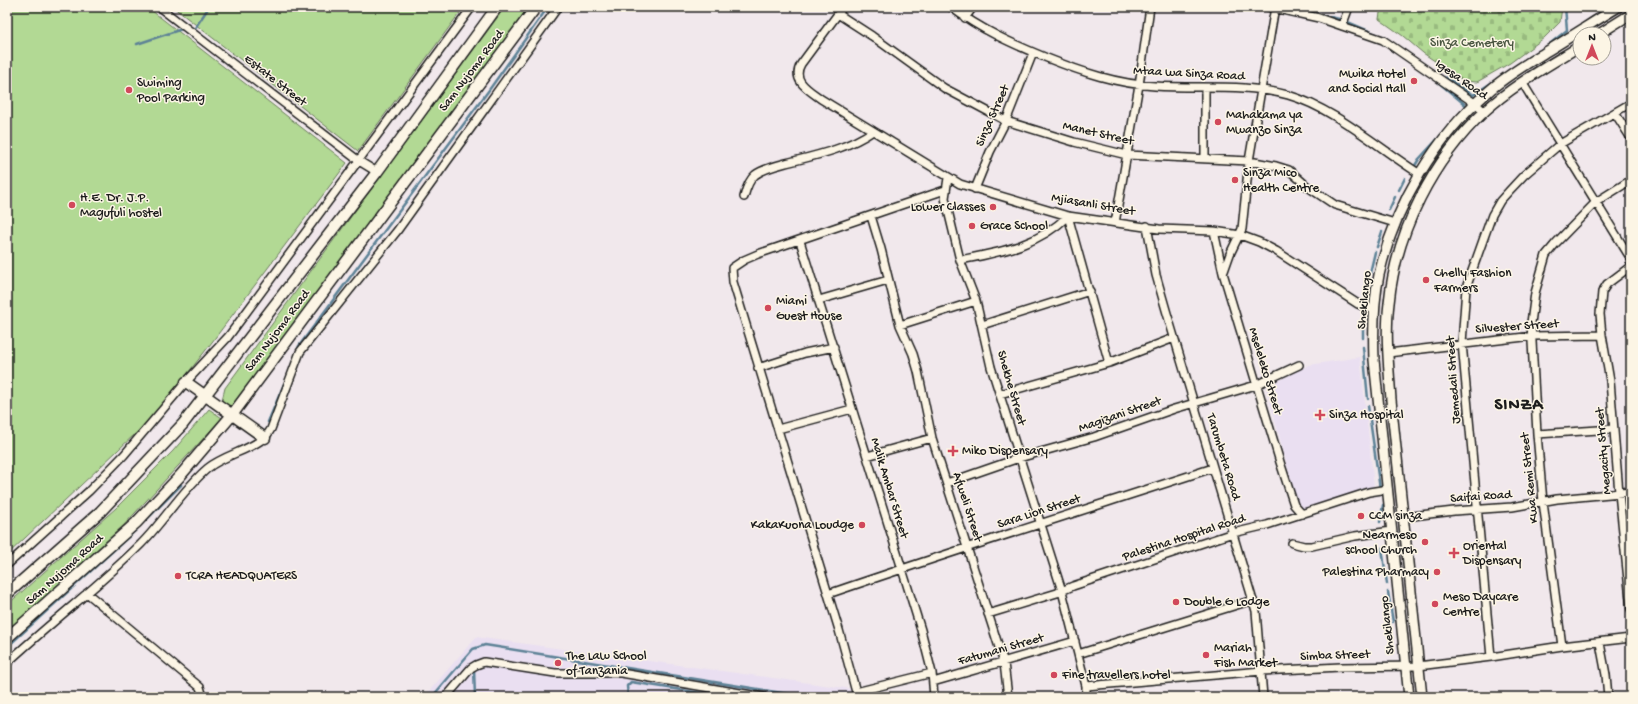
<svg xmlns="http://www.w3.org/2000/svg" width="1638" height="704" font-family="'Gochi Hand',sans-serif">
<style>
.built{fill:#eadff1}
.green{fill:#b2d994;stroke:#677a58}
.cemetery{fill:url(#cemetery-stones);stroke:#677a58}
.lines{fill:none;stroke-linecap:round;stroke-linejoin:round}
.stream{stroke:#5d8296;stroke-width:2.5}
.minor-casing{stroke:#1c1c1c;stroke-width:10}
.secondary-casing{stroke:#1c1c1c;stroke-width:12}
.primary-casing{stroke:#1c1c1c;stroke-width:13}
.minor{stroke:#fcf5e5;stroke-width:7}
.secondary{stroke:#fcf5e5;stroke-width:9}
.primary{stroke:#fcf5e5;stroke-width:10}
.poi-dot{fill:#d1495b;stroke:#fcf5e5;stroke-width:1.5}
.labels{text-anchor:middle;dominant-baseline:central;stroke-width:3;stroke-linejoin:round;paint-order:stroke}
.park-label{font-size:13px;fill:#495540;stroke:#fcf5e5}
.street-label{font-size:13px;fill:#1c1c1c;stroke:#fcf5e5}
.poi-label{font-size:13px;fill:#1c1c1c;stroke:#fcf5e5;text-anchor:start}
.district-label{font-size:17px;font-weight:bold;letter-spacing:1px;fill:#1c1c1c;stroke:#fcf5e5}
</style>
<defs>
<pattern id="cemetery-stones" width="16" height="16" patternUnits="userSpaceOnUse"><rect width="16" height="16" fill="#b2d994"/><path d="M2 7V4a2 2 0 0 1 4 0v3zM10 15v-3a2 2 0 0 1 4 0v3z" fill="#98ba7f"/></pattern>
</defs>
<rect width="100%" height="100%" fill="#f1e8ec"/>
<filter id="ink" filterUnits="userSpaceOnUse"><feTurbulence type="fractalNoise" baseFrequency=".025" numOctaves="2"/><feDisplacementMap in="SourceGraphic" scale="8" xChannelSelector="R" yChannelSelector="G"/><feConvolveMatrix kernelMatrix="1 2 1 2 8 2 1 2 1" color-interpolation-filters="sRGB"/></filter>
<g filter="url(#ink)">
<!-- built -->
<path class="built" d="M1360,357L1374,487L1301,509L1297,502L1266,387L1309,365Z
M476,637L852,689V697H424Z"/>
<!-- green -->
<path class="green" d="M7,7H147L347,163L206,350L154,416L7,555Z
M173,7H464L358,151Z
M505,7H533L232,408L224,407L222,400L225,388Z
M209,409L222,418L124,525L7,630V605L116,508L173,451Z"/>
<!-- cemetery -->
<path class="cemetery" d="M1381,7H1562L1560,22L1544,38L1510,63L1477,82L1464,81L1423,53L1403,36L1379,19Z"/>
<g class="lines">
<!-- stream -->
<path class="stream" d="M1173,7H1207
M1226,7L1269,10
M1291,7L1343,20L1378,35
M195,28L209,7
M137,44L182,29
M1546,47L1567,30L1565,7
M1438,76L1447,78L1473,95L1497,79
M1438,82L1468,107
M1411,172L1419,159L1443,133
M1399,190L1405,178
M1389,210L1395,197
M1377,247L1382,232
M1364,314L1369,277L1375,252
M1363,321V338
M1363,347L1368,399
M297,351L299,346L489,90L548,7
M1368,406L1380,489
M268,422L284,384
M145,521L181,485
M1380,522L1383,505
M1382,548L1387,584
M1388,592L1393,622
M7,647L137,529
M474,669L475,697
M432,697L473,649L485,645L807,697
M628,697L627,686L631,682L725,697"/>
<!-- minor casing -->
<g class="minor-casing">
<path id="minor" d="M159,7L359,161L377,172
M843,7L801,64C791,81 809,90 821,99L960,184L1068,216L1159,229L1214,231L1240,235L1259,242L1276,251L1358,304L1374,310
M951,7C981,30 1013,44 1047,58C1082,72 1117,84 1155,86C1199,89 1245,83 1288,95C1334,108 1380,149 1420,174
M1269,7L1319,18L1383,40L1476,104L1485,112
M838,14L872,36L944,88L1006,121L1074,142L1127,155L1249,161L1276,166L1289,170L1308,187L1335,205L1395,223
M965,18L973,7
M1342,26L1349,7
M1522,82L1631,259
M1205,88V158
M1615,113L1631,138
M948,178L945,198L960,260L976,301L991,367L1062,591L1086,686V697
M975,189L990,152L1006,121L1033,53
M744,197C746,189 749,180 755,175C764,168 779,165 790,162C818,155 849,148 873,131
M871,216L881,249L900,325L913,354L918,371L932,438L1004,663L1008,697
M1115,223L1139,85L1150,7
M1147,226L1156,275L1166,310L1256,611L1263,697
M1214,231L1223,273L1280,462L1294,505L1302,514
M800,241L921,630L932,673L934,697
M960,260C1001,252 1037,246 1068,216L1109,363
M1631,266L1607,284L1602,292L1600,314L1602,335L1610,381L1619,493L1631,609
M1224,271L1230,254L1242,229L1249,161L1275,7
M819,300L888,280
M900,325L976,301
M982,325L1090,291
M1388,353L1533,336L1602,335
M758,368L805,353L834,347
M1000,394L1109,363L1174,338
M778,429L852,409
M1537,434L1614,429
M867,456L932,438
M947,483L1019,458L1094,437L1174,409L1256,385L1299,365
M1404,517L1454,511L1512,507L1557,499L1631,492
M1292,543L1304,546H1312L1355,536L1392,531
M7,565L89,491L124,455L186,382L228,337L472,7
M87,593L200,687L203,697
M828,594C956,550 1084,510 1213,468
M988,614L1057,593L1073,586L1233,533L1267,525L1369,492L1388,489
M1600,643L1606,675L1608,697
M1562,646L1543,502L1537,434L1531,323L1535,293L1546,255L1556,243L1596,202L1631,180
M1078,654L1253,600
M1491,657L1462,343L1466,288L1492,215L1500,201L1509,191L1524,175L1560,144L1631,103
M7,663C51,622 99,586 141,544C165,520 182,490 208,468C224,455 248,451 264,438C267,436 269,432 271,429L300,352L397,231L558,7
M933,682L1075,641
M1086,686L1262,671L1341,667L1418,666L1491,657L1562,646L1631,638
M856,692L839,630L733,282L732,268L744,260L758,254L945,190
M857,696L856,692L932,673
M446,697L471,668L476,665L484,662L555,673H621L764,697"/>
</g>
<!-- secondary casing -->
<g class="secondary-casing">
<path id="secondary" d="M1599,34L1631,14
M1409,697L1374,360C1373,332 1373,303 1379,275C1395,205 1434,138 1489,91C1507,75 1528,63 1549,50C1572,36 1595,21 1618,7
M1422,697L1391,400C1389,368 1385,335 1389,303C1396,231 1433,160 1485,111C1513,85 1548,66 1580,46"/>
</g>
<!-- primary casing -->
<g class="primary-casing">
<path id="primary" d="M186,382L265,438
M7,594L100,512L183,424L377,172L497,7
M7,638L136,523L180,476L232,415L536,7"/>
</g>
<!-- minor -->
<use href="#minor" class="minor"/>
<!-- secondary -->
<use href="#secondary" class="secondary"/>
<!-- primary -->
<use href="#primary" class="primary"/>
</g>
</g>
<!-- markers -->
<g class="poi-dot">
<circle cx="1414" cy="81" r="4"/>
<circle cx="129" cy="90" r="4"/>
<circle cx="1218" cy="122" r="4"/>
<circle cx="1235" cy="180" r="4"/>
<circle cx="72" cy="205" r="4"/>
<circle cx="993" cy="207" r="4"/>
<circle cx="972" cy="226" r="4"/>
<circle cx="1426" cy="280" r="4"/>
<circle cx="768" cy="308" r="4"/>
<path d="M1318 409h4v4h4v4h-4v4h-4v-4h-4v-4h4z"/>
<path d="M951 445h4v4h4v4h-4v4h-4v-4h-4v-4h4z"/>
<circle cx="1361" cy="516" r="4"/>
<circle cx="862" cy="525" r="4"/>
<circle cx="1425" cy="542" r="4"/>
<path d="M1452 547h4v4h4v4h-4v4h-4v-4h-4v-4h4z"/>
<circle cx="1437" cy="572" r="4"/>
<circle cx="178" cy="576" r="4"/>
<circle cx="1176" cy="602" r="4"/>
<circle cx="1435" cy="604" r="4"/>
<circle cx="1206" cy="655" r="4"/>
<circle cx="558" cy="663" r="4"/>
<circle cx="1054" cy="675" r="4"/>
</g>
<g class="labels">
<!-- park labels -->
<g class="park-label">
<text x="1472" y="43">Sinza Cemetery</text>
</g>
<!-- street labels -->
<g class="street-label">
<text transform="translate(472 71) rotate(-53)">Sam Nujoma Road</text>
<text transform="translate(1189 74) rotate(3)">Mtaa wa Sinza Road</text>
<text transform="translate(1461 80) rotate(35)">Igesa Road</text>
<text transform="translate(275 81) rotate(38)">Estate Street</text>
<text transform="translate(993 116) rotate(-66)">Sinza Street</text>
<text transform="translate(1098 134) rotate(13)">Manet Street</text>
<text transform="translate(1093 205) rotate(10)">Mjiasanli Street</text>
<text transform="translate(1365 300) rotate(-84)">Shekilango</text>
<text transform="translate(1517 327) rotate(-4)">Silvester Street</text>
<text transform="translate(278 331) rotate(-53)">Sam Nujoma Road</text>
<text transform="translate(1265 371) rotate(73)">Mseleleko Street</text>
<text transform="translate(1454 380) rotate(-94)">Jemedali Street</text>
<text transform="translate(1011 388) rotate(74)">Shekhe Street</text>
<text transform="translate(1120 415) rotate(-19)">Magizani Street</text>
<text transform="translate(1604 451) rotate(-95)">Megacity Street</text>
<text transform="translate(1223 457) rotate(73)">Tarumbeta Road</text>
<text transform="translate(1530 478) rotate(-96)">Kwa Remi Street</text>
<text transform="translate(889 488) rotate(73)">Malik Ambar Street</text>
<text transform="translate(1481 497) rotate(-4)">Saifai Road</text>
<text transform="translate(967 507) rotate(72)">Afweli Street</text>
<text transform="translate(1039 512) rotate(-18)">Sara Lion Street</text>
<text transform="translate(1184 538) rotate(-18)">Palestina Hospital Road</text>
<text transform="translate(65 570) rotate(-42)">Sam Nujoma Road</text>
<text transform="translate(1388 625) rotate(-96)">Shekilango</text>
<text transform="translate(1001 650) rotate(-16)">Fatumani Street</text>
<text transform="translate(1335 656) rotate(-2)">Simba Street</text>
</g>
<!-- poi labels -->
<g class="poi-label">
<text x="1406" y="74" text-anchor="end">Mwika Hotel<tspan x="1406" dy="15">and Social Hall</tspan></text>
<text x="137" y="83">Swiming<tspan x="137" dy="15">Pool Parking</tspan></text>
<text x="1226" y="115">Mahakama ya<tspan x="1226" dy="15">Mwanzo Sinza</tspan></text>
<text x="1243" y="173">Sinza Mico<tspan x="1243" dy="15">Health Centre</tspan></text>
<text x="80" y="198">H.E. Dr. J.P.<tspan x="80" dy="15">Magufuli hostel</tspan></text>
<text x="985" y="207" text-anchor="end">Lower Classes</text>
<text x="980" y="226">Grace School</text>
<text x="1434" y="273">Chelly Fashion<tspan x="1434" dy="15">Farmers</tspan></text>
<text x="776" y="301">Miami<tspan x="776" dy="15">Guest House</tspan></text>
<text x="1329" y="415">Sinza Hospital</text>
<text x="962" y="451">Miko Dispensary</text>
<text x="1369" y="516">CCM sinza</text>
<text x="854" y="525" text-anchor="end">KakaKuona Loudge</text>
<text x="1417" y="535" text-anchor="end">Nearmeso<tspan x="1417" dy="15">school Church</tspan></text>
<text x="1463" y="546">Oriental<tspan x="1463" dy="15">Dispensary</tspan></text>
<text x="1429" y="572" text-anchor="end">Palestina Pharmacy</text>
<text x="186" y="576">TCRA HEADQUATERS</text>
<text x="1443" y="597">Meso Daycare<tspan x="1443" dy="15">Centre</tspan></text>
<text x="1184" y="602">Double G Lodge</text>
<text x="1214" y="648">Mariah<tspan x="1214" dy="15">Fish Market</tspan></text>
<text x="566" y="656">The Law School<tspan x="566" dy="15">of Tanzania</tspan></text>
<text x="1062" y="675">Fine travellers hotel</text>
</g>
<!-- district labels -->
<g class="district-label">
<text x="1519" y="406">SINZA</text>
</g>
</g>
<!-- margin -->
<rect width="1638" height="704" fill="none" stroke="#fcf5e5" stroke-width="24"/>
<rect x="12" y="12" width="1614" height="680" fill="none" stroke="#1c1c1c" stroke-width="1.5" filter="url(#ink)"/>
<!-- north arrow -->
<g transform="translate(1592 46)"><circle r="19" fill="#fcf5e5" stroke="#a29e95"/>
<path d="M0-3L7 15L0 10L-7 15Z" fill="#d1495b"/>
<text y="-6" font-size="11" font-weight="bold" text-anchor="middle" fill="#1c1c1c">N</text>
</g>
</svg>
